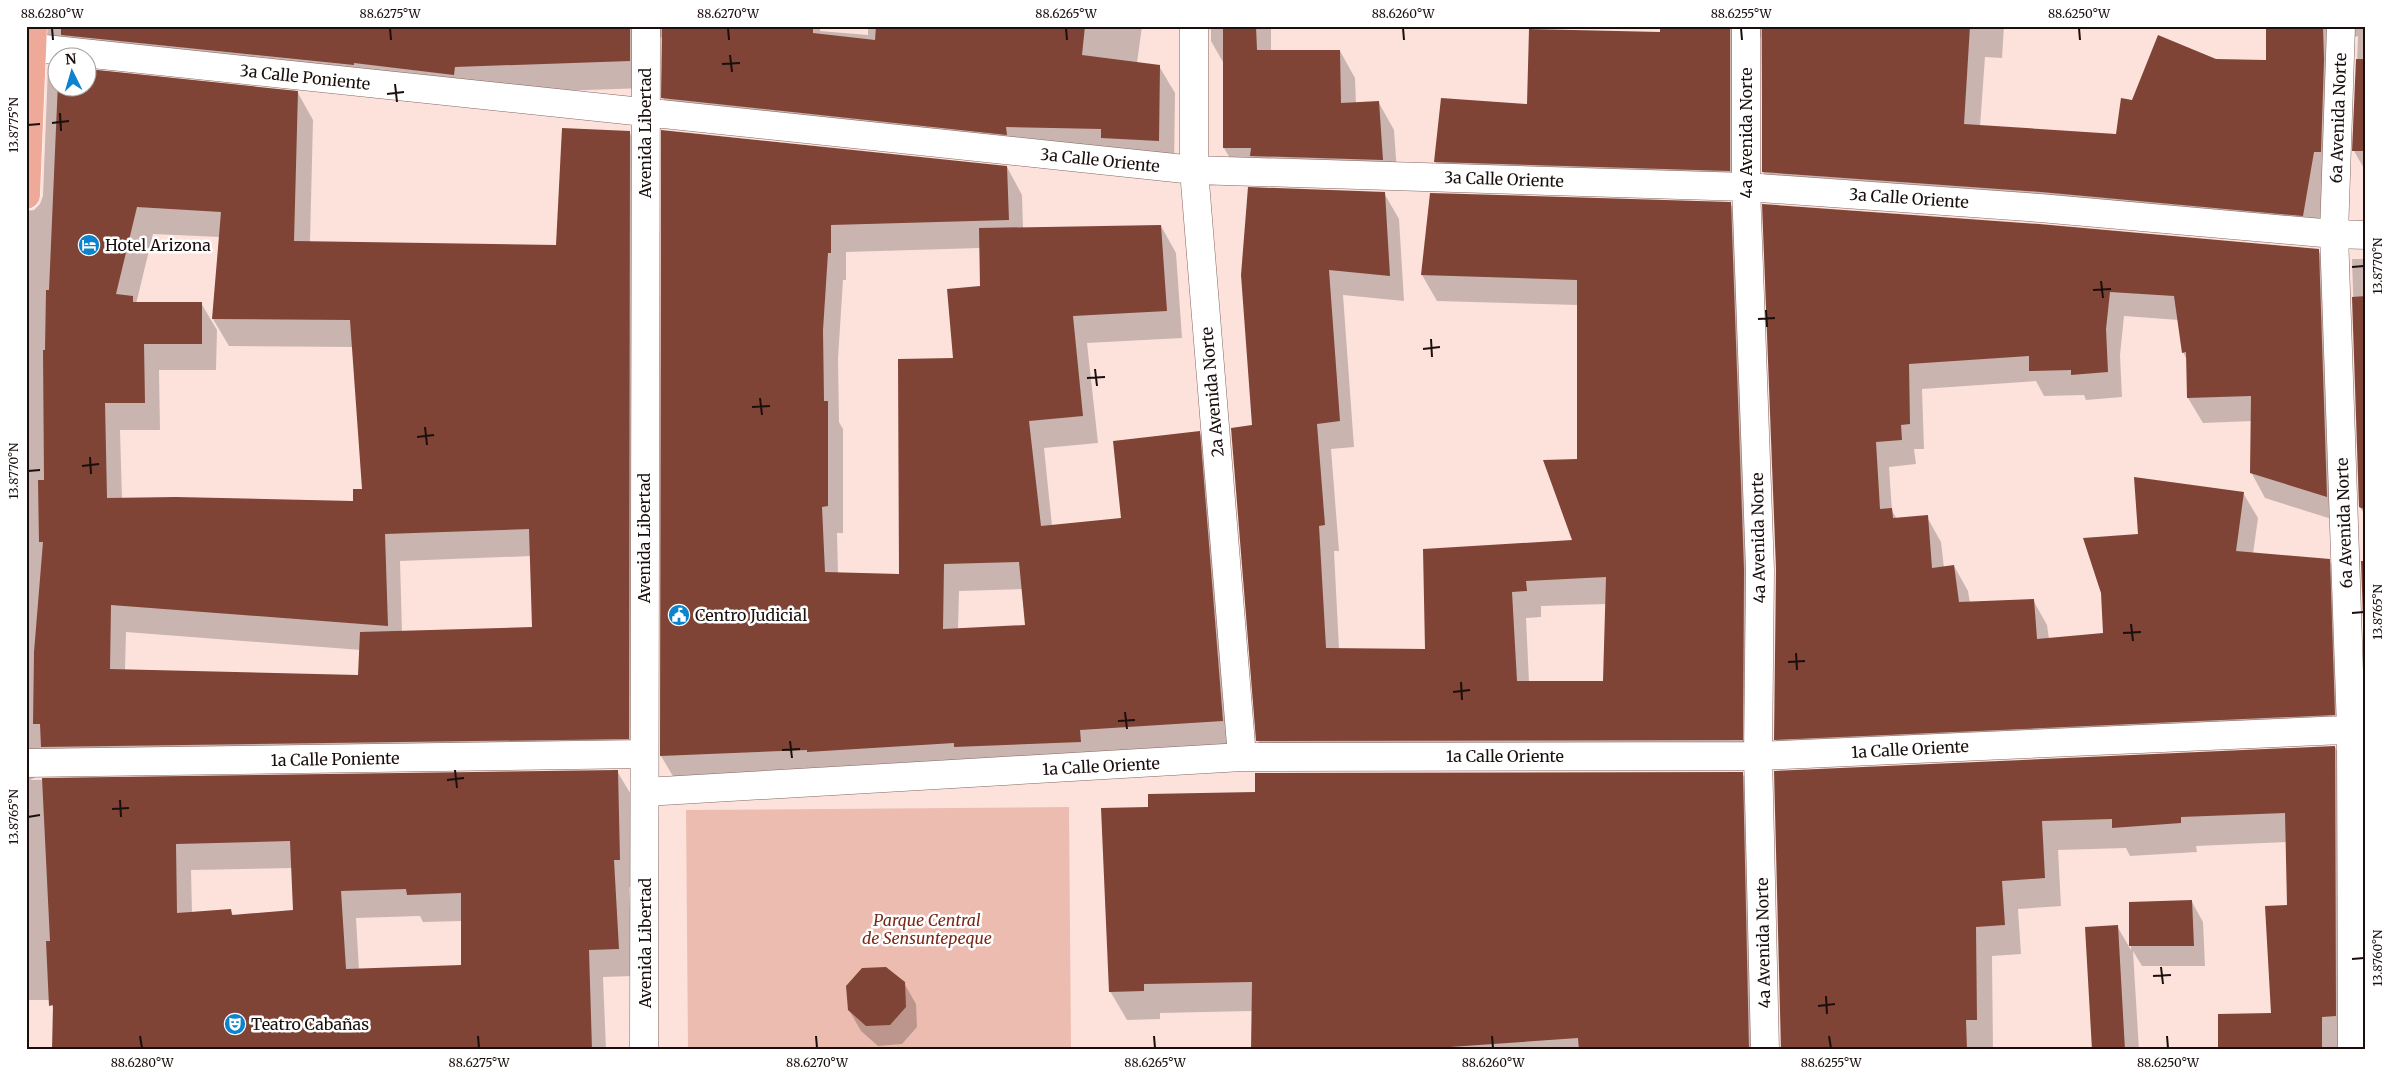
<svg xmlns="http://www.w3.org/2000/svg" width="2392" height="1076" font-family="Merriweather,serif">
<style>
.green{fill:#ecbcb0}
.shadow{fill:#0003;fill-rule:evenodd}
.building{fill:#7f4436;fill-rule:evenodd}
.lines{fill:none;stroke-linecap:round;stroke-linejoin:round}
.minor-casing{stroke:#846760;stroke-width:29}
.major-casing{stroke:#fff;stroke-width:29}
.minor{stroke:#fff;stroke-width:28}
.major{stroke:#efa998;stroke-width:28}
.ticks{fill:none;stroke:#1a0f0d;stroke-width:2}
.labels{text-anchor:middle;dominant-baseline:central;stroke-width:5;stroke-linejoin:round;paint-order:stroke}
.street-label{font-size:16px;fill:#1a0f0d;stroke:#fff}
.poi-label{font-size:16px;fill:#1a0f0d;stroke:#fff;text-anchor:start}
.park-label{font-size:16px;font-style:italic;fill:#782917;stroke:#fff}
.neatline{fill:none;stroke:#1a0f0d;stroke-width:2}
.ticks-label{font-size:12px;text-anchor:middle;fill:#1a0f0d}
</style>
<rect width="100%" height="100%" fill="#fde2dc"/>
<!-- green -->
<path class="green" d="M1069,807L1071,1050H688L686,810Z"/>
<!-- shadow -->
<path class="shadow" d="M26,26H820V31L868,35V26H1142L1137,63L1159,66L1175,93L1174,168L678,125L663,98V37L654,39L645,88L470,94L52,38L26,72Z
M1211,26H1271V51H1340L1355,78L1356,104L1379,103L1394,130L1398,187L1240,175L1224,148V64L1211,41Z
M1661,26H2004L2002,58L1985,57L1980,127L2117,135L2133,101L2216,60L2267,61V26H2366V172L2354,151L2358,36L2348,39L2318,242L1778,199L1763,172L1761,37L1754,39L1745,197L1450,188L1435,161L1528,106L1661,34Z
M48,66L58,67V88H88V70L298,93L313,120L310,242L558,247L629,132L645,159L644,765L42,774L30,780L617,771L633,798L635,887H629L633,976L603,977L606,1050H54L55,1013L50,1000H26V211L34,210L40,204L43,196ZM153,234L220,237L213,319L229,346L353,347L363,490L354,502L122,499L120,430H160L159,370H216L217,330L201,303L136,304ZM531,556L533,628L402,632L400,561ZM126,632L361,650L360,676L125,671ZM292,868L294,911L234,917L231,911L192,913L191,870ZM420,916L423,922L462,921V966L359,970L356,918Z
M663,131L1007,167L1022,195L1023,228L1161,226L1176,253L1182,338L1087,343L1098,443L1044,448L1052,526L1122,519L1199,432L1215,460L1238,748L677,783L661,756ZM980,248L982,287L954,359L901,575L838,574L837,533H843V429L839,422L838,359L843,280H846V252ZM1023,589L1027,626L958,629L959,591Z
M1384,193L1399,219L1404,301L1343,295L1354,447L1331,449L1339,551H1334L1339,649L1426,650L1574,541L1578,460V305L1437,301L1422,275L1431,194L1730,203L1745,229L1757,766L1273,767L1258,741L1254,426L1243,275ZM1606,604L1604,682H1529L1526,618L1541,617V606Z
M1764,205L2318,250L2333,275L2341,522L2265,498L2251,472L2252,421L2203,423L2188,398L2187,360L2183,352L2179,320L2124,316L2120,355L2122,397L2086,400L2084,395L2044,396L2036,381L1922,389L1924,449H1914L1916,464L1889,467L1892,511L1897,519L1927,517L1941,542L1944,568L1954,566L1968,591L1970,603L2033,600L2047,625L2049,639L2104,634L2102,593L2139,536L2243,493L2258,518L2253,554L2329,560L2343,585L2349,739L1789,764L1775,739L1777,569Z
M2352,259H2366V517L2360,507Z
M2335,747L2351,776L2352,1050H2220L2272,1014L2288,906L2287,842L2196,846L2197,852L2130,856L2126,848L2058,850L2061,906L2018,909L2021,954L1992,956L1993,1050H1782L1775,772Z
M1742,773L1759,802L1765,1050H1252L1253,1011L1160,1013V1019L1127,1020L1110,991L1150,808L1256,793Z
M2192,902L2203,922L2205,966H2142L2133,951L2139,1050H2093L2117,926L2131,950L2130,903Z
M904,983L916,1004L917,1027L902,1044L878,1046L861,1031L849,1010Z"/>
<!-- building -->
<path class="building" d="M61,26H630V61L455,67L454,75L354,63V65L61,35Z
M662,26H778L813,29V33L875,40L876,26H1085L1082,55L1160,65L1159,141L1101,138V129L1006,127L1007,135L661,98Z
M1223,26H1256L1257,50H1340L1341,103L1379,101L1383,160L1250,156L1251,148H1223Z
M1660,26H1730V171L1434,162L1441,98L1527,104L1529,29L1660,32Z
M1762,26H1874L1921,29V26H1970L1964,124L2116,134L2121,98L2132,100L2158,35L2216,59L2266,60V29H2274V26H2323L2324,60L2321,152H2314L2303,216L2041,192L1762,172Z
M2356,59H2366V151H2352Z
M88,69L298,91L294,241L556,245L562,128L630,131L629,739L41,747L40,724H33L34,652L43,542H39L38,480H44L43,350H45L46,290H49L58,82V88H88ZM137,207L221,212L212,319L350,320L362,489H353V501L176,497L107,498L105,403H145L144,344H202V302H133V296L116,294ZM529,529L532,627L360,632L358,675L110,669L111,605L388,626L385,534Z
M661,130L1007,166L1009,220L831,225V253H828L823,330L824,401H828V506L822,507L825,572L899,574L898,359L953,358L947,289L980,286L979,228L1161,225L1167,311L1073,316L1083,416L1029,421L1041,526L1121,518L1113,441L1200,431L1223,721L1080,730L1081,742L954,747V743L807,752V750L660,756ZM1019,562L1025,625L943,629L944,564Z
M1248,187L1385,192L1390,276L1329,270L1340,421L1317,424L1325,525L1319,526L1326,648L1425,649L1423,549L1572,540L1543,460L1577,459V280L1421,275L1430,193L1731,202L1744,570L1743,740L1256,741L1231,428L1252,425L1241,275ZM1606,577L1603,681H1517L1512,592L1527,591L1526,581Z
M1762,204L2039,224L2319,249L2327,497L2250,473L2251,396L2187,398L2186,352L2182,353L2174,296L2110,292L2106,329L2108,372L2071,375V370L2029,371V356L1909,364L1910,424L1901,425L1902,440L1876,442L1880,509L1892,508L1893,518L1928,515L1932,568L1954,565L1959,602L2034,599L2037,639L2103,633L2101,593L2083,538L2138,534L2134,477L2244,492L2236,551L2330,559L2335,715L1774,740L1776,569Z
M2366,296V510L2359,507L2352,297Z
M2361,561H2366V703Z
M2335,746L2336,1016L2322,1017V1050H2218V1014L2271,1013L2265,906L2287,905L2285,813L2181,817V823L2112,828V819L2042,821L2045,878L2002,881L2005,925L1976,927L1977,1020H1966L1967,1050H1781L1774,771Z
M618,770L620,860H614L619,949L589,950L592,1050H52L53,1005L49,1006L46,941H50L42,778ZM290,841L293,910L232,915L231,909L177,913L176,844ZM406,889L407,895L461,893V965L346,969L341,891Z
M1743,772L1749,1050H1579L1578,1038L1450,1047L1451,1050H1251L1252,982L1144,984V991L1109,992L1101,808L1148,807V794L1255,792V773Z
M2192,900L2194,946H2129V902Z
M2118,925L2125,1050H2092L2085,927Z
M886,967L905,982L906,1007L890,1025L866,1026L848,1010L846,986L862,968Z"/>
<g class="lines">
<!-- minor casing -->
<g class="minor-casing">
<path id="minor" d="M1194,26V170L1242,757
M1746,26V187L1760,570L1758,756L1765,1050
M2341,26L2334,234L2351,729L2352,1050
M26,47L1194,170L1746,187L2040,208L2334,234L2366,235
M26,763L643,754
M645,792L1242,757L1758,756L2366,729
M644,1050L646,26"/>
</g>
<!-- major casing -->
<g class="major-casing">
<path id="major" d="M26,195L33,26"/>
</g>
<!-- minor -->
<use href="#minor" class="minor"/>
<!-- major -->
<use href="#major" class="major"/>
</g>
<!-- ticks -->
<path class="ticks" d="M52,28L53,40M390,28L391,40M728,28L729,40M1066,28L1067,40M1403,28L1404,40M1741,28L1742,40M2079,28L2080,40M730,55L732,72M722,64L740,63M395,84L397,102M387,94L404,92M60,113L61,131M52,123L69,121M28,125L40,124M2352,267L2364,266M2101,281L2103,298M2093,290L2111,289M1766,310L1767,327M1758,319L1775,318M1431,339L1432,357M1423,349L1440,347M1095,369L1097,386M1087,378L1105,377M760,398L762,415M752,407L770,406M425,427L427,445M417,437L434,435M90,457L91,474M82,466L99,464M28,471L40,470M2352,613L2364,612M2131,624L2133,641M2123,633L2141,632M1796,653L1797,670M1788,662L1805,661M1461,682L1462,700M1453,692L1470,690M1125,712L1127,729M1118,721L1135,720M790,741L792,758M782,750L800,749M455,770L457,788M447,780L464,778M120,800L121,817M112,809L129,808M28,817L40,815M2352,959L2364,958M2161,967L2163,984M2153,976L2171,975M1826,996L1827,1014M1818,1006L1835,1004M140,1036L142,1048M478,1036L479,1048M816,1036L817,1048M1154,1036L1155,1048M1492,1036L1493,1048M1829,1036L1831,1048M2167,1036L2168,1048"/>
<!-- icons -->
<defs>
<g id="hotel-disc" transform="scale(1.125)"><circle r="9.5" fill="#0b84cd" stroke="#fff"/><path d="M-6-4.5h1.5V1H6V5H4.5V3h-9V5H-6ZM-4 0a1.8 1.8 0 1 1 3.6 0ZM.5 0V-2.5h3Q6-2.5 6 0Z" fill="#fff"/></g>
<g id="civic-disc" transform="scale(1.125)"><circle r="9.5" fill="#0b84cd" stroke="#fff"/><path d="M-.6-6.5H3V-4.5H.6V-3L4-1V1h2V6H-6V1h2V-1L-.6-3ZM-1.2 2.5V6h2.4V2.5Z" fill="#fff"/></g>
<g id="theatre-disc" transform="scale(1.125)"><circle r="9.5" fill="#0b84cd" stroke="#fff"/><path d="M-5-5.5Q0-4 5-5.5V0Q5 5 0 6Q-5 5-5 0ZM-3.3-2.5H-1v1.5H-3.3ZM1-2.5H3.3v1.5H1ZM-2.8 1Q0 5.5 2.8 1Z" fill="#fff"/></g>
</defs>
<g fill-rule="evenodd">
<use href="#hotel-disc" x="89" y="245"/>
<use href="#civic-disc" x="679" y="615"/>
<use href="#theatre-disc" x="235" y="1024"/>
</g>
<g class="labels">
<!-- street labels -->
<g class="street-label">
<text transform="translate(305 77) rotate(6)">3a Calle Poniente</text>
<text transform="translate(2338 118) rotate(-88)">6a Avenida Norte</text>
<text transform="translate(645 133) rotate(-90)">Avenida Libertad</text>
<text transform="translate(1746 133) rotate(-90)">4a Avenida Norte</text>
<text transform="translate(1100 160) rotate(6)">3a Calle Oriente</text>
<text transform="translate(1504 179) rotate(2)">3a Calle Oriente</text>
<text transform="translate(1909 198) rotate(4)">3a Calle Oriente</text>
<text transform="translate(1212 392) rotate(-95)">2a Avenida Norte</text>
<text transform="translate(2344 523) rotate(-92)">6a Avenida Norte</text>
<text transform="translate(644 538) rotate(-90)">Avenida Libertad</text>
<text transform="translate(1758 538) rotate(-91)">4a Avenida Norte</text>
<text transform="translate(1910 749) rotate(-3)">1a Calle Oriente</text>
<text x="1505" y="756">1a Calle Oriente</text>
<text transform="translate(335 759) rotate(-1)">1a Calle Poniente</text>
<text transform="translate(1101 766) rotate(-3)">1a Calle Oriente</text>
<text transform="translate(645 943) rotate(-90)">Avenida Libertad</text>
<text transform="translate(1763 943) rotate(-91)">4a Avenida Norte</text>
</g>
<!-- poi labels -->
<g class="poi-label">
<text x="105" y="245">Hotel Arizona</text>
<text x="695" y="615">Centro Judicial</text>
<text x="251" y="1024">Teatro Cabañas</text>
</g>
<!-- park labels -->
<g class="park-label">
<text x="927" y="920">Parque Central<tspan x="927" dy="18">de Sensuntepeque</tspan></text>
</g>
</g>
<!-- border -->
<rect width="2392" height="1076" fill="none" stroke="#ffffff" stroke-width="55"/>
<!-- north arrow -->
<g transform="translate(72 72) rotate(355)"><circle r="24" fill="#ffffff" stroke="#a39f9e"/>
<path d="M0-4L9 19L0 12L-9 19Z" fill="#0b84cd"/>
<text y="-8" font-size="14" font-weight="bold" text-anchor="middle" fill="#1a0f0d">N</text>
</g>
<rect x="28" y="28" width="2336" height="1020" class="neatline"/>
<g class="ticks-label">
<text x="52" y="18">88.6280°W</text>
<text x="390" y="18">88.6275°W</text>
<text x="728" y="18">88.6270°W</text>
<text x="1066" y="18">88.6265°W</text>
<text x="1403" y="18">88.6260°W</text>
<text x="1741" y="18">88.6255°W</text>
<text x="2079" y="18">88.6250°W</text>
<text transform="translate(14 125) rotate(-90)" y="4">13.8775°N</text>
<text transform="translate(2378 266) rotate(-90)" y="4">13.8770°N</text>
<text transform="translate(14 471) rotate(-90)" y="4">13.8770°N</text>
<text transform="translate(2378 612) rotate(-90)" y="4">13.8765°N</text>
<text transform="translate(14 817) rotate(-90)" y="4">13.8765°N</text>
<text transform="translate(2378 958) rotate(-90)" y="4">13.8760°N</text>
<text x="142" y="1067">88.6280°W</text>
<text x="479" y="1067">88.6275°W</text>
<text x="817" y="1067">88.6270°W</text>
<text x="1155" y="1067">88.6265°W</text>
<text x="1493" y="1067">88.6260°W</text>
<text x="1831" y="1067">88.6255°W</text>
<text x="2168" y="1067">88.6250°W</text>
</g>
</svg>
